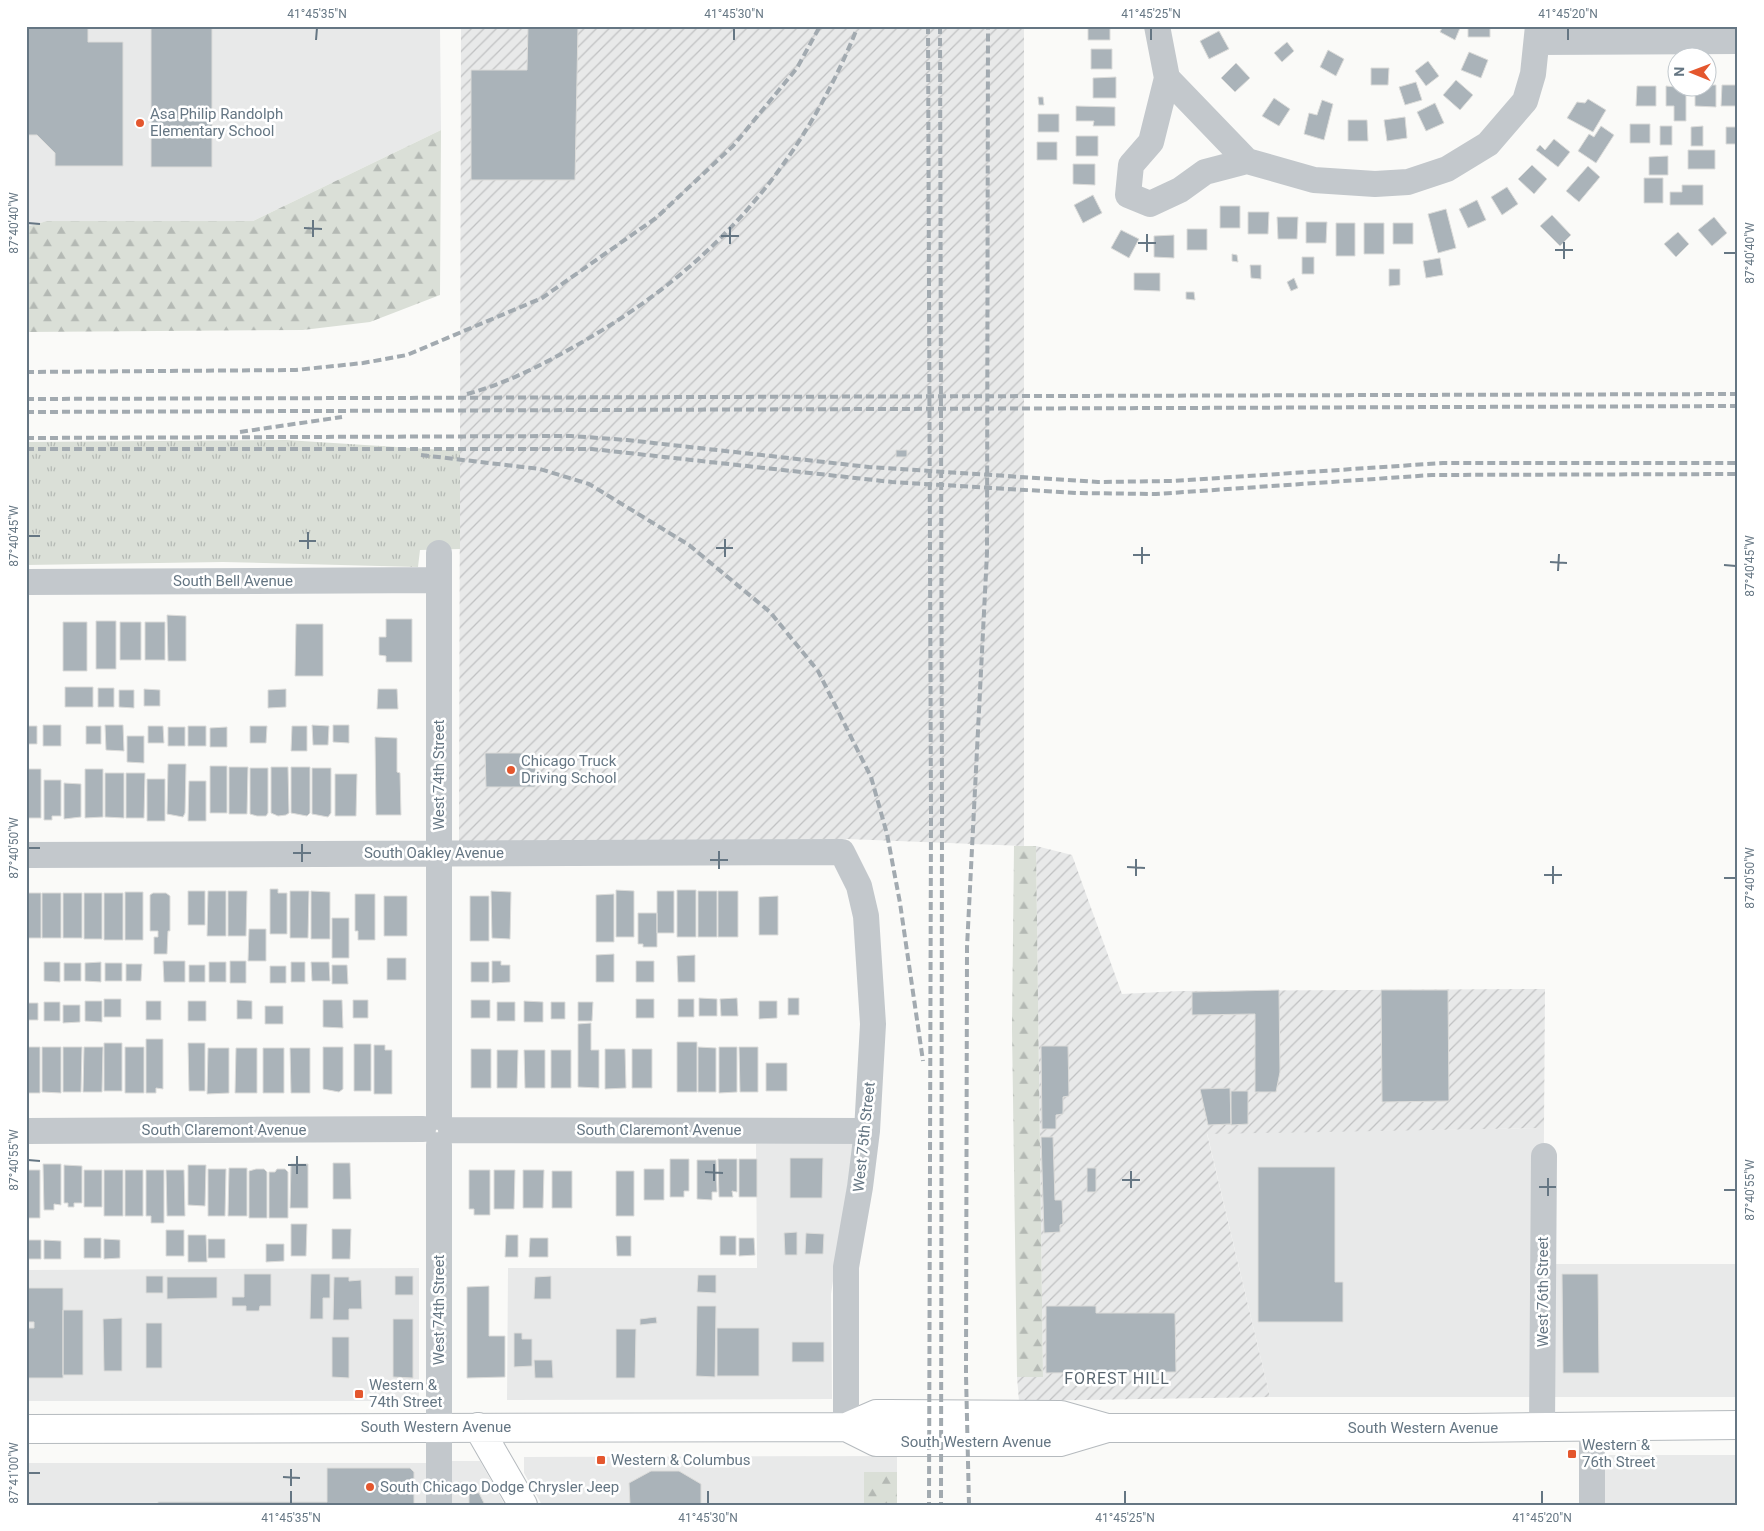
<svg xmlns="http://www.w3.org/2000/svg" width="1764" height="1531" font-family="Roboto,sans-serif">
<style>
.built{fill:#e8e9e9}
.industrial{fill:url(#industrial-furrows)}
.grass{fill:url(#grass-tufts)}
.forest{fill:url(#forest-firs)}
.building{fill:#aab3b9;stroke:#dcdcda}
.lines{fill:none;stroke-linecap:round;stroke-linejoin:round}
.major-casing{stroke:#b5babe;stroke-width:30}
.minor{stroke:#c3c8cc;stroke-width:26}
.major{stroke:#fff;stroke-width:28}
.rail{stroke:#a2aab0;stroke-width:4;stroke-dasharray:8 4;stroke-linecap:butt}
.ticks{fill:none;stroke:#657683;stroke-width:2}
.poi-dot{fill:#e4572e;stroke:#fff;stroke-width:2}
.labels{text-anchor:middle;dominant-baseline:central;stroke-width:5;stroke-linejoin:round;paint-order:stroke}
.poi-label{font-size:15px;fill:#657683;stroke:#fff;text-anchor:start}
.street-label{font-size:15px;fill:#657683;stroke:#fff}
.neighbourhood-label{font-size:16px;letter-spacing:1px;fill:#57646e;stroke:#fff}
.neatline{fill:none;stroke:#657683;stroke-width:2}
.ticks-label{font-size:12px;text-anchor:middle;fill:#657683}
</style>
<defs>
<pattern id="industrial-furrows" width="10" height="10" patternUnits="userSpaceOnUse" patternTransform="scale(1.25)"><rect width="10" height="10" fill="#e8e9e9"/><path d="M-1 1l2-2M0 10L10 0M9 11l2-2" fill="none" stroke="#c0c1c2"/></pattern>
<pattern id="grass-tufts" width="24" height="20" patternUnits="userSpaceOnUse" patternTransform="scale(1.25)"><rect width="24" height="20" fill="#dadfd7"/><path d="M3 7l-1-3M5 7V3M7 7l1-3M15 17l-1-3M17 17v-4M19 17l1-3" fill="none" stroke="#b4b9b4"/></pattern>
<pattern id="forest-firs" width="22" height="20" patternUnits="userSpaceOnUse" patternTransform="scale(1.25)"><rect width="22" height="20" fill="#dadfd7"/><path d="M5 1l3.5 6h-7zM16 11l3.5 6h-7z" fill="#b4b9b4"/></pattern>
</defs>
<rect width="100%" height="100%" fill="#fafaf8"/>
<!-- built -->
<path class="built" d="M26,26H440L441,130L253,221H47L26,227Z
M1544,1128L1543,1264H1738V1397H1270L1207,1133Z
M756,1144H854L831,1294L832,1399L507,1400L508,1268H757Z
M419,1268V1401H26V1270Z
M1586,1455H1738V1505H1586Z
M897,1456V1505H542L524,1473V1457Z
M451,1461H480L505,1505H451Z
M26,1463H427V1505H26Z"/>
<!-- industrial -->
<path class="industrial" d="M461,26H1024V846L847,839L459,844Z
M1036,846L1072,855L1122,994L1180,991L1545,989L1544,1128L1207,1134L1270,1397L1019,1401L1017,1377H1043Z"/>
<!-- grass -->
<path class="grass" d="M286,440L460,451V549L420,550L418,567L223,562L26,565V442Z"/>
<!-- forest -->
<path class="forest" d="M441,130L440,295L370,322L303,330L26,332V227L47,221H253Z
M1014,846H1036L1043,1377H1017L1012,1029Z
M864,1472H897V1505H864Z"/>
<!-- building -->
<path class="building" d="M26,26H88V42H123V166H55V153L37,135H26Z
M151,26H212V167H151Z
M528,26H578L575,180H471V70H527Z
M1088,26H1110V40H1088Z
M1443,26L1460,28L1455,40L1440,32Z
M1461,26H1490V37H1468V27Z
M1219,31L1229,49L1209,59L1200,41Z
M1287,42L1294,51L1282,62L1274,53Z
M1091,49H1112V69H1091Z
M1328,50L1344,59L1336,76L1320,67Z
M1469,52L1488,60L1481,78L1461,70Z
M1428,61L1439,76L1426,86L1415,71Z
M1236,63L1250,78L1235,92L1221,78Z
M1371,68H1389L1388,85H1371Z
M1116,77V98H1093V78Z
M1456,80L1473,95L1460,110L1443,95Z
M1416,82L1422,100L1405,105L1399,87Z
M1706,85H1716V107L1695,106V88H1706Z
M1722,85H1738V106H1721Z
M1637,86H1656V106H1636Z
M1666,86L1686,88V121H1674V106H1666Z
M1038,97H1043L1044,105H1039Z
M1274,98L1290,109L1279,126L1262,116Z
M1588,99L1606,110L1593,132L1567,118L1577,102L1585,103Z
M1322,100L1333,104L1324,140L1304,134L1309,113L1317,115Z
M1435,103L1444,123L1426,131L1417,112Z
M1076,106L1115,107V126H1093L1094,121H1076Z
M1038,114H1059V132H1038Z
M1405,117L1407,138L1387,141L1384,120Z
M1348,120H1367L1368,141H1348Z
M1630,124H1650V143H1630Z
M1601,126L1614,135L1596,163L1578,151L1589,134L1594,137Z
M1660,126H1672V145H1660Z
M1703,126V146H1691V127Z
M1726,127H1738V144H1726Z
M1076,136H1098V156H1076Z
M1554,139L1570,152L1558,167L1536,150L1540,145L1545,150Z
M1037,142H1057V160H1037Z
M1688,150H1715V169H1688Z
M1668,156V175H1649V157Z
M1073,164H1095V185L1073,184Z
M1532,165L1547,179L1534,194L1518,179Z
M1588,166L1600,177L1579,202L1566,191Z
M1644,178H1663V203H1644Z
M1682,185H1703V205H1670V192H1682Z
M1507,187L1518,204L1502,215L1491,197Z
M1093,195L1102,213L1083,223L1074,205Z
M1477,200L1486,220L1468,228L1459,209Z
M1220,206H1240V228H1220Z
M1446,209L1456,248L1438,253L1428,214Z
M1248,212H1269L1268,234H1248Z
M1552,215L1571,235L1560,246L1540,226Z
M1277,217H1298L1297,239H1278Z
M1714,217L1727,233L1712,246L1698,230Z
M1306,222H1327L1326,243H1306Z
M1336,223H1355V256H1336Z
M1364,223H1384V254H1364Z
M1393,223H1413V244H1393Z
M1187,229H1207V250H1187Z
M1121,230L1139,239L1129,258L1111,248Z
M1678,232L1689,244L1676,257L1664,244Z
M1174,235V258L1154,257V236Z
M1232,254L1237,255L1238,262L1232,261Z
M1302,257H1314V274H1302Z
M1440,258L1443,275L1426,278L1423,261Z
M1250,265H1261V279L1251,278Z
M1389,269H1400V285L1389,286Z
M1134,273H1160V291L1134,290Z
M1294,278L1298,288L1291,291L1287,282Z
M1186,292H1194L1195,300L1186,299Z
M896,450H907V457H896Z
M167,615L186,616V661H168Z
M386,619H412V662H386V656L379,655V637H386Z
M96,621H116V669H96Z
M63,622H87V671H63Z
M120,622H141V660H120Z
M145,622H165V660H145Z
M296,624H323V676H295Z
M65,687H93V707H65Z
M98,688H114V707H98Z
M144,689L160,690V706H144Z
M286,689V707L268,708V690Z
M378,689H397L398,709H377Z
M119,690H134V708L119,707Z
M43,725H61V746H43Z
M105,725H123L124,751L106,750Z
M312,725L329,726L328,745H313Z
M333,725H349V743L333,742Z
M26,726H37V744H26Z
M86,726H101V744H86Z
M148,726H163L164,743H148Z
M188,726H206V746H188Z
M250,726H267L266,743H250Z
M292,726H307V751H291Z
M168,727H185V746H168Z
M227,727V747H210V728Z
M127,736H144V763L127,762Z
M375,737L397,738V772L400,773L401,815H376Z
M485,753H536L535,787H486Z
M168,764H186L185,813L183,817L167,814Z
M210,766H227V813H210Z
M229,767H248L247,814H229Z
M271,767H288L289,813L286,815L278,816L271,813Z
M291,767H310V813L307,816L291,813Z
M250,768H268V813L266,816H257L250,814Z
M312,768H331V813L328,817L312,814Z
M26,769H41V818H26Z
M85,769H103V817L85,818Z
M105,773H124V818L105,817Z
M126,773H145L144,818H126Z
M335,774H357L356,816H335Z
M147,779H165V821H147Z
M44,780H61V816H52V820H44Z
M189,781H206V821H188Z
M64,783L81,784V817L64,819Z
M270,889H278V893H287V934H270Z
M616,890L634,891V937H616Z
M677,890H696V937H677Z
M188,891H205V925H188Z
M208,891H226V936H207Z
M228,891H247L246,936H228Z
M290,891H309L308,938H290Z
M311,891L330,892V939H311Z
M491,891L511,892L510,939L492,938Z
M657,891H674V933H657Z
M698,891H717V937H698Z
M718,891H738V937H718Z
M125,892H143V940H125Z
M26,893H41V938H26Z
M42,893H61V938H42Z
M63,893H82V938H63Z
M84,893H102V939H84Z
M104,893H123V940H104Z
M153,893H166L170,896V931H168L167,954H154V937H158V931H150V895Z
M355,894H375V940H358V931H355Z
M614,894V942H596V895Z
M384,896H407V936H384Z
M470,896H489V941H470Z
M778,896V935H759V897Z
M638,913H657V947H643V944H638Z
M332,918H349V958H332Z
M249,929H266V961H248Z
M614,954V982H596V955Z
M695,955V982H678L677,956Z
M387,958H406V980H387Z
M163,961H185V982H164Z
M230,961H246V983H230Z
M492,961H501V965H510V982L492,983Z
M636,961H654V982H636Z
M44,962H60V982L44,981Z
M101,962V982L85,981V963Z
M209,962H226V982H209Z
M291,962H305V982H291Z
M311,962H329L330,981H312Z
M471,962H489V982H471Z
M64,963H81V981H64Z
M105,963H122V981H105Z
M126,964H142L141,981H126Z
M189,965H205V982H189Z
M332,965H347L348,984H332Z
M270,966H286V983H270Z
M1279,990L1280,1072L1276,1092H1255V1014L1192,1015V992Z
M1381,990H1448L1449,1101L1382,1102Z
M699,998L717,999V1016H699Z
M737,998L738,1016H721L720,999Z
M788,998H799V1015H788Z
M104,999H121V1017H104Z
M636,999H654V1018H636Z
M678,999H694V1017H678Z
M237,1000L252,1001V1019H237Z
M323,1000H342L343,1028L323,1027Z
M353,1000H368V1018H353Z
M471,1000H490V1018H471Z
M85,1001H102V1022L85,1021Z
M146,1001H161V1020H146Z
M188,1001H206V1021H188Z
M524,1001L543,1002V1022H524Z
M759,1001H777V1018L759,1019Z
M44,1002H60V1021H44Z
M497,1002H515V1021H497Z
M551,1002H565V1019H551Z
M578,1002H593L592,1021H578Z
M26,1003H38V1020H26Z
M63,1005H80V1022L63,1023Z
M265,1006H283V1024H265Z
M591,1023V1050H599V1088L578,1087V1024Z
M146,1039H163V1089L156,1088V1093H146Z
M677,1042H697V1092H677Z
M104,1043H122V1091H104Z
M188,1043H205V1091H189Z
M354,1044H371V1091H354Z
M374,1045H385V1050H392V1094H374Z
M1041,1046H1068L1069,1096L1063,1097V1114L1056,1115V1129H1042Z
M26,1047H40V1093H26Z
M42,1047H61V1093L42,1092Z
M63,1047H82L81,1092H63Z
M84,1047H103L102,1092H83Z
M125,1047H144V1093H125Z
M323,1047H343V1089L339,1092L323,1089Z
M698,1047L716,1048V1092H698Z
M719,1047H737V1092L719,1093Z
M739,1047H758V1092H740Z
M208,1048H229V1093L207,1094Z
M236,1048H257V1093H235Z
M263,1048H284V1093H263Z
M290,1048H310V1093H291Z
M471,1049H491V1088H471Z
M605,1049H625L626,1088L605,1089Z
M632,1049H652V1088H632Z
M497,1050H518L517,1088H497Z
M524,1050H545V1088H525Z
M551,1050H571V1088H551Z
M766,1063H787V1091H766Z
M1230,1088L1231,1124L1208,1125L1200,1089Z
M1231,1091H1248V1124L1231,1125Z
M1041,1137H1053L1055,1200H1062L1063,1224L1060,1225V1232L1044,1233Z
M790,1158H823L822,1198H790Z
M670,1159H689V1191H684V1197H670Z
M718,1159H737V1192L732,1191L733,1197H719Z
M739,1159H757V1197H739Z
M697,1160H716L717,1192H712V1200L697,1199Z
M333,1163H350L351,1199H333Z
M43,1164H61V1205L54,1204V1210H44Z
M291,1164H308V1208H290Z
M64,1165L82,1166V1203H74V1207H68V1203H64Z
M188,1165H206L205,1206L188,1205Z
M1258,1167H1335V1282H1343V1322H1258Z
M229,1168H247V1216H228Z
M1087,1168H1096V1192H1087Z
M208,1169H226L225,1216H208Z
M256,1169H264L267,1172V1218H249V1171Z
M277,1169H285L288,1172V1218H269V1172H275Z
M644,1169H664V1200H644Z
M26,1170H40V1218H26Z
M84,1170H102V1207H84Z
M104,1170H123V1216H104Z
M125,1170H143V1216H125Z
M146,1170H164V1223H151V1216H146Z
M166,1170H184L185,1216H167Z
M469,1170H490V1215H474V1209H469Z
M494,1170H515L514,1209H494Z
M523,1170H544L543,1208H523Z
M552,1171H572V1208H552Z
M616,1171H634V1216H616Z
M291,1224H307L306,1256H291Z
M332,1229H351L350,1259H332Z
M166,1230H184V1256H166Z
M797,1232V1255H785L784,1233Z
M806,1233L824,1234L823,1254H805Z
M188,1235H206L207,1262H188Z
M506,1235H518V1257H505Z
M616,1236H631V1256H617Z
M720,1236H736V1255H720Z
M84,1238H101V1258H84Z
M530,1238H548V1257H529Z
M739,1238H754L755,1255L739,1256Z
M104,1239L120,1240V1258L104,1259Z
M208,1239H225V1258H208Z
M26,1240H41V1259H26Z
M44,1240L61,1241V1259H44Z
M266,1244H284V1261L266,1262Z
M244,1274H271V1306H260L259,1311H246V1306H232V1297H244Z
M311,1274H330V1298H323V1319H310Z
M1562,1274H1598L1599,1373H1563Z
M698,1275H716V1293L697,1292Z
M146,1276H163V1293H146Z
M395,1276H413V1295H395Z
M551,1276V1299H534L535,1277Z
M167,1277H217V1298L167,1299Z
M334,1277H349V1281L361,1280L362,1309H349V1320H333Z
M489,1286V1336H505V1377L467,1378V1287Z
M26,1288H63V1378H26V1328H34V1322H26Z
M697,1306H716L715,1377L696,1376Z
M1046,1306H1096V1313H1175L1176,1372L1046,1373Z
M63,1310H83V1375H63Z
M656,1317L657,1323L640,1325V1319Z
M122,1318V1371H104L103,1319Z
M393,1319H413V1378L393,1377Z
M146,1323H162V1368H146Z
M717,1328H759V1376H717Z
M616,1329H636L635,1378H616Z
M514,1333H522V1339H532V1366L514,1367Z
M332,1337H349V1378L332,1377Z
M792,1342H824V1362H792Z
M534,1360H552L553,1378H535Z
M327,1468H410L414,1472V1505H158V1502H327Z
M651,1471H679L701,1484V1505H630L629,1483Z
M469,1493H479L485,1505H469Z"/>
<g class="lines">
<!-- major casing -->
<g class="major-casing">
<path id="major" d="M478,1427L523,1505
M846,1427L876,1442H1060L1107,1428
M26,1429L846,1427L876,1414H888L1061,1415L1107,1428H1465L1738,1425"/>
</g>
<!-- minor -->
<path class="minor" d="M1157,26L1167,78L1151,142L1131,165L1128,195L1150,204L1180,190L1205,172L1247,161L1314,180L1375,184L1408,182L1447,169L1488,144L1525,101L1533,74L1538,26
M1538,42L1738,41
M1167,78L1247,161
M439,553V1117
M26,582L439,580
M26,855L842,852L859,886L866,916L873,1024L867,1131L860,1187L846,1267V1427
M451,1130L867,1131
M26,1131L423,1129
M1542,1427L1544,1156
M439,1505V1145
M1592,1505V1426"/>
<!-- major -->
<use href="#major" class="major"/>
<!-- rail -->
<path class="rail" d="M928,26L931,817L929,1505
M940,26L942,807L941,1505
M26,372L296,370L363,363L407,355L542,298L656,218L733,146L797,68L820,26
M467,394C508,383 548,362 584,341C714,266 802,166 858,26
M26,399L1738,394
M26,412L1738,406
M240,432L342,417
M26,438L571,436L627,440L869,467L1098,482L1173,481L1443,463H1738
M26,449H592L892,482L1076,493L1156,494L1432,475L1738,474
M421,455L540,469L589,484L689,545L770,612L818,671L871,777L887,834L900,903L923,1061
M969,1505L966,1375L967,947L987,553L988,26"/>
</g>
<!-- ticks -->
<path class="ticks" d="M316,40L317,28M734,40V28M1151,40V28M1568,40V28M28,223L40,224M304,228L322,229M721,236H739M313,237V220M1138,243H1156M730,244V227M1555,250H1573M1147,252V234M1724,253H1736M1564,259V242M28,536H40M299,541H316M716,548H733M308,549V532M1133,555H1150M725,557V539M1550,562L1567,563M1142,564V547M1724,565L1736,566M1558,571L1559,554M28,848H40M293,853H311M710,860H728M302,862V844M1127,867L1145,868M719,869V851M1544,875H1562M1136,876V859M1724,878H1736M1553,884V866M28,1160L40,1161M288,1165H306M705,1172L723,1173M297,1174V1156M1122,1180H1140M714,1181V1164M1539,1187H1556M1131,1188V1171M1724,1190H1736M1548,1196V1178M28,1473H40M283,1477L300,1478M291,1486V1469M291,1504V1491M708,1504V1491M1125,1504V1491M1542,1504V1491"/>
<!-- markers -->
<g class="poi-dot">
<circle cx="140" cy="123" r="5"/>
<circle cx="511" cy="770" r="5"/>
<rect x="354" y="1389" width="10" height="10" rx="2.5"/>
<rect x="1567" y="1449" width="10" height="10" rx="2.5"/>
<rect x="596" y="1455" width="10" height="10" rx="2.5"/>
<circle cx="370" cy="1487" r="5"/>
</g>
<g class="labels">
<!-- poi labels -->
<g class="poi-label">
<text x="150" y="114">Asa Philip Randolph<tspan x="150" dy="17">Elementary School</tspan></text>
<text x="521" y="761">Chicago Truck<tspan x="521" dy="17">Driving School</tspan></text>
<text x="369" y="1385">Western &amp;<tspan x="369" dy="17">74th Street</tspan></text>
<text x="1582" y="1445">Western &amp;<tspan x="1582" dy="17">76th Street</tspan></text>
<text x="611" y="1460">Western &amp; Columbus</text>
<text x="380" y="1487">South Chicago Dodge Chrysler Jeep</text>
</g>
<!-- street labels -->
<g class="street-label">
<text x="233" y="581">South Bell Avenue</text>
<text transform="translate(439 775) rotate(-90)">West 74th Street</text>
<text x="434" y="853">South Oakley Avenue</text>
<text x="224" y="1130">South Claremont Avenue</text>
<text x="659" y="1130">South Claremont Avenue</text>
<text transform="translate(864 1137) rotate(-84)">West 75th Street</text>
<text transform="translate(1543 1292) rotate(-90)">West 76th Street</text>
<text transform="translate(439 1310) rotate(-90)">West 74th Street</text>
<text x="436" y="1427">South Western Avenue</text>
<text x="1423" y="1428">South Western Avenue</text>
<text x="976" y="1442">South Western Avenue</text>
</g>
<!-- neighbourhood labels -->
<g class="neighbourhood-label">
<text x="1117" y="1378">FOREST HILL</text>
</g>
</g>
<!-- border -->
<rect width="1764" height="1531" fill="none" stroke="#ffffff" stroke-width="55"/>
<!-- north arrow -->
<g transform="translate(1692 72) rotate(271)"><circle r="24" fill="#ffffff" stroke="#c1c8cd"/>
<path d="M0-4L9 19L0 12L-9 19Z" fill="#e4572e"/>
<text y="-8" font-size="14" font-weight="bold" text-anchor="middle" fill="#657683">N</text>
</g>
<rect x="28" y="28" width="1708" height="1476" class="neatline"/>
<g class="ticks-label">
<text x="317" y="18">41°45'35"N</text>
<text x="734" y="18">41°45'30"N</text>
<text x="1151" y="18">41°45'25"N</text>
<text x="1568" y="18">41°45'20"N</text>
<text transform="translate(14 223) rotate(-90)" y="4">87°40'40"W</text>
<text transform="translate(1750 253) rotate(-90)" y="4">87°40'40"W</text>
<text transform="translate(14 536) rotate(-90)" y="4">87°40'45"W</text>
<text transform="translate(1750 566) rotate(-90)" y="4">87°40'45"W</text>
<text transform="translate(14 848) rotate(-90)" y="4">87°40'50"W</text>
<text transform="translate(1750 878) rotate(-90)" y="4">87°40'50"W</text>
<text transform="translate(14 1160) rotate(-90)" y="4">87°40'55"W</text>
<text transform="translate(1750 1190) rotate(-90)" y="4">87°40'55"W</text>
<text transform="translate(14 1473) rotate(-90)" y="4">87°41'00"W</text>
<text x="291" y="1522">41°45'35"N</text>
<text x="708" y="1522">41°45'30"N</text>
<text x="1125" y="1522">41°45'25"N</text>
<text x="1542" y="1522">41°45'20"N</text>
</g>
</svg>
